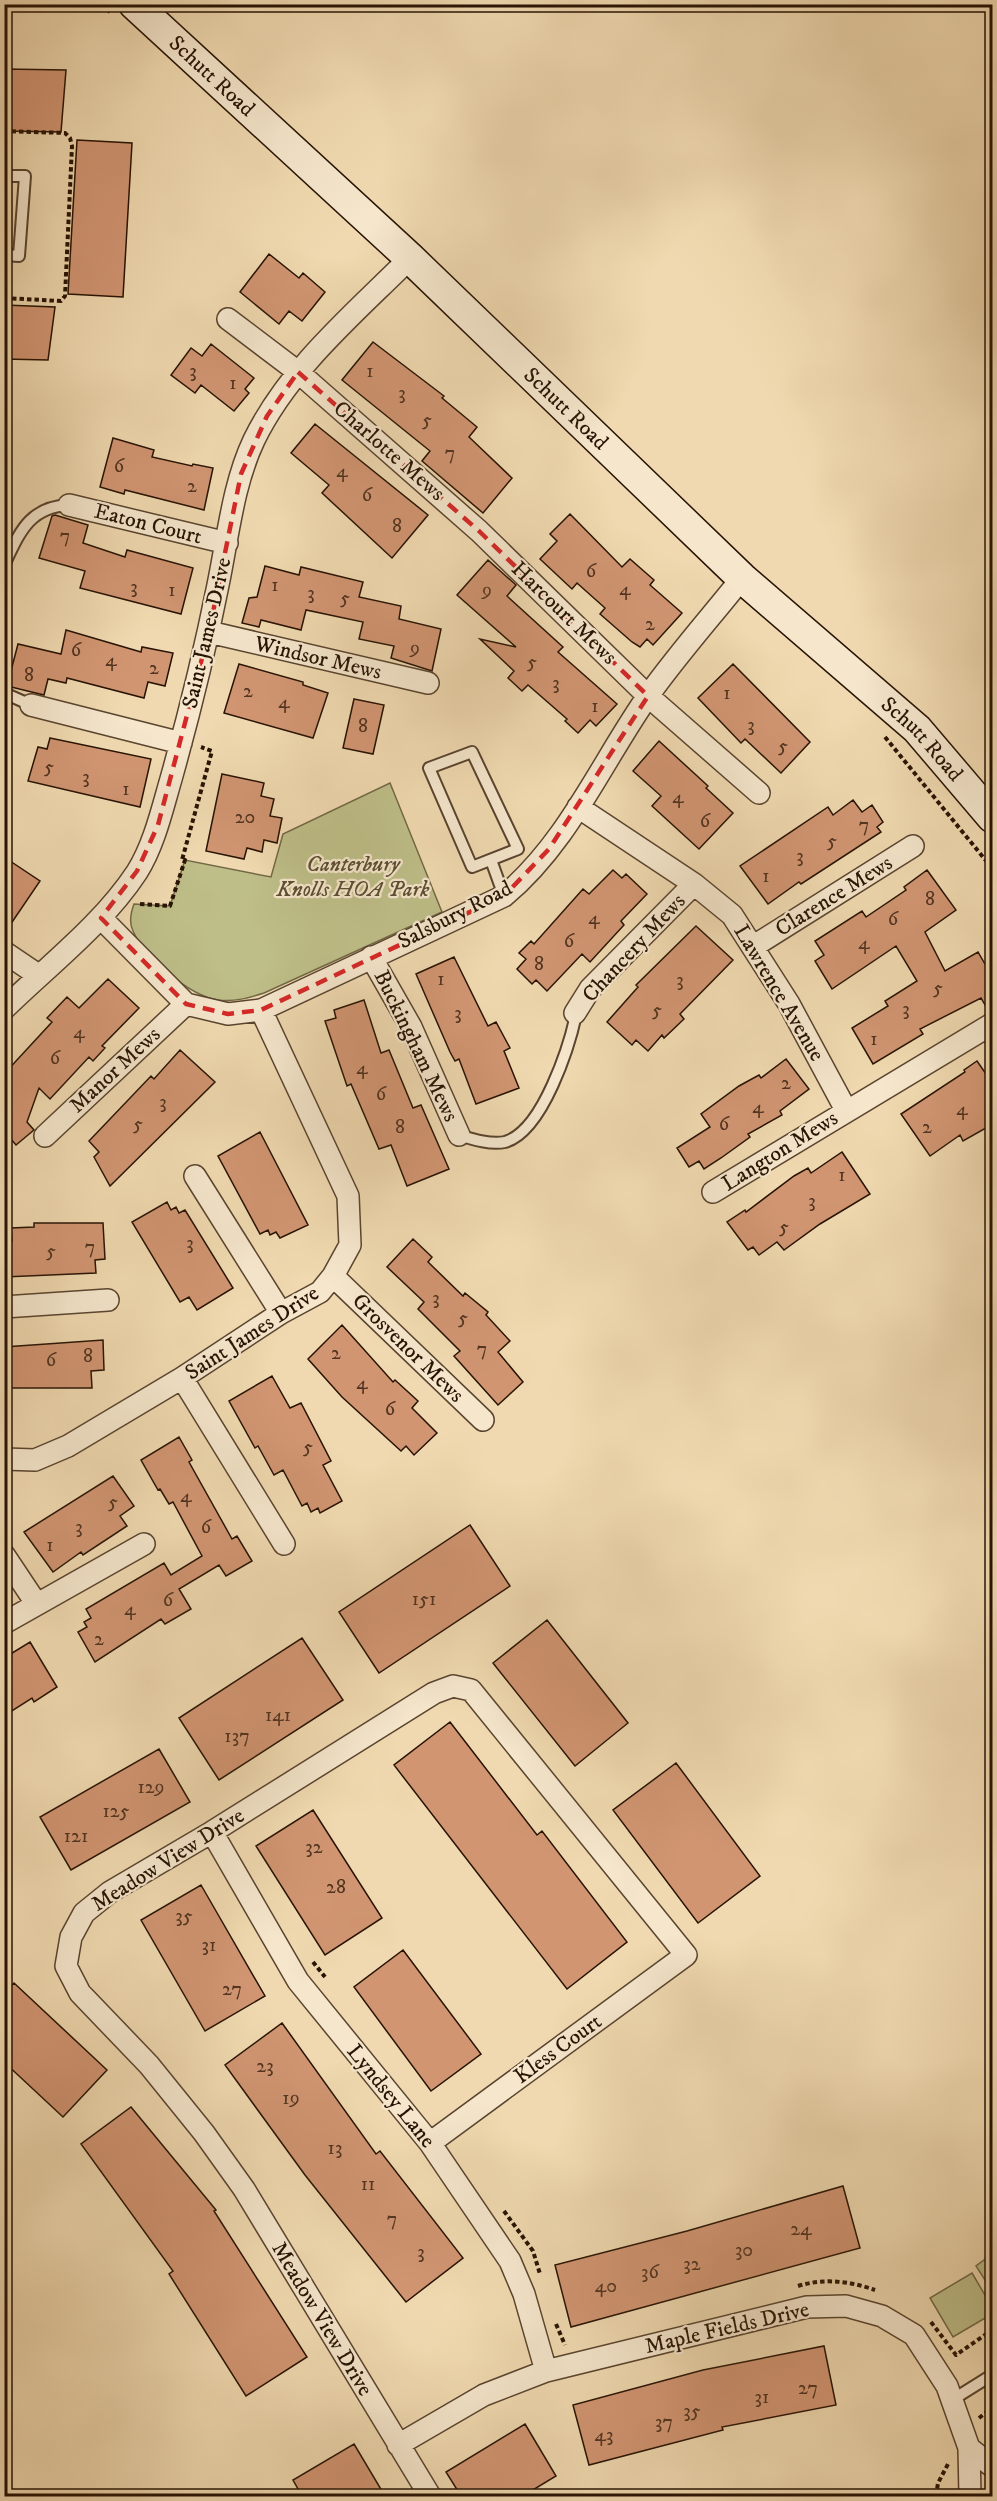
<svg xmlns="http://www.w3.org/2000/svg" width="997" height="2501" font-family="'IM FELL DW Pica',serif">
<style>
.park{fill:#bebe88;stroke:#726846;stroke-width:1.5}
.building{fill:#d19572;stroke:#271304;stroke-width:1.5}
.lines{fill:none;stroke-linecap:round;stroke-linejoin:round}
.lane-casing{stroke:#59442f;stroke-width:14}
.street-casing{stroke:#59442f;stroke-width:24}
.secondary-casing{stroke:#271304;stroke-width:33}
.path{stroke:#271304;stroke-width:4;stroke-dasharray:4.5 3;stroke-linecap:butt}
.lane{stroke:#f5e6cc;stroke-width:10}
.street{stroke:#f5e6cc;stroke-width:21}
.secondary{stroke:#f5e6cc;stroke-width:30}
.marked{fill:none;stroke:#d62828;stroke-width:4.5;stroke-dasharray:12 8;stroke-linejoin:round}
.labels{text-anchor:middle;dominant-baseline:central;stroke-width:4.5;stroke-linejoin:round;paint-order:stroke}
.number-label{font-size:20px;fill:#523420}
.street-label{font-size:22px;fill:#271304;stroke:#f5e6cc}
.park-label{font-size:22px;font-style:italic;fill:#5c4f32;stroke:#f5e6cc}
</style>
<rect width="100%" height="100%" fill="#f0d9b0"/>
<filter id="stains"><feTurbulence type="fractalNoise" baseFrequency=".00333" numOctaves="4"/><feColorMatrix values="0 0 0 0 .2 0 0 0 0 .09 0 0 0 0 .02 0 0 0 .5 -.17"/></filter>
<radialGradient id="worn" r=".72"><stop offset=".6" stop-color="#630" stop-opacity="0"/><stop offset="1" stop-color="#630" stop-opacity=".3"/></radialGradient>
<!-- park -->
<path class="park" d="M390,783L442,912L264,993C248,998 235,1002 218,1000C190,996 145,958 133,931C129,923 131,912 134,904L170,906L185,860L271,877L283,834Z
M992,2254V2291L976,2266Z
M972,2273L992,2307V2314L953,2337L930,2298Z"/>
<!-- building -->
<path class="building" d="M4,69L66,70L61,132L4,131Z
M77,140L132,143L123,297L68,294Z
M269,254L299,278L303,273L325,292L302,321L289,311L279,324L240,292Z
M4,305L55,307L48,360L4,359Z
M373,342L444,396L442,398L477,427L469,437L512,478L483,513L422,461L430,451L342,380Z
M211,344L254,378L245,389L249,393L234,411L201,385L195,393L171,375L191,348L202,356Z
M315,424L428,515L392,558L322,493L329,485L291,453Z
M113,438L154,450L152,457L192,466L193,464L213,468L204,510L125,490L124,494L100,487Z
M570,514L622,567L630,559L654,580L650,585L682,613L653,645L647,639L640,647L632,642L600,614L605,608L577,583L572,589L540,559L557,541L550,534Z
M55,515L88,525L83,543L125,557L127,550L193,568L181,614L80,588L85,571L39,558L52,516Z
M488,560L516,585L507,596L563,647L558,652L617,704L596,726L590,720L578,733L565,721L567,719L528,685L522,691L508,678L514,671L480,639L516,647L457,595Z
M265,566L299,575L301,567L363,582L359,597L401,606L399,619L441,629L432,671L391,658L394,646L359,639L363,622L306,610L301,630L261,620L259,627L242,623L249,598L257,597Z
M66,630L141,652L142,647L173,653L165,686L148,682L144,698L67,678L66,683L48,679L44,695L7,686L18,644L61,654Z
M239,664L303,682V685L328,693L313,738L224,713Z
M733,664L810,742L781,773L745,739L741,743L698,698Z
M354,699L384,705L373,754L343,748Z
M50,738L151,759L140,807L28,781L38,747L47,749Z
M659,741L708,786L706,788L733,813L699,849L652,806L661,796L633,771Z
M222,774L264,783L261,796L274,799L270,816L282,818L277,843L264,840L262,852L247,848L244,859L206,851Z
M853,800L862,812L872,805L883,822L877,827L881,832L801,884L799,882L768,904L740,866L828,807L833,815Z
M4,857L40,881L4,934Z
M613,870L622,878L626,874L647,894L621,921L624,925L590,962L582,954L547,991L536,980L532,984L517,969L526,959L519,953L531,941L534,944L583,889L589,894Z
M927,870L956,910L925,932L945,971L978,952L993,978V1011L989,1012L981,998L920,1029L923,1034L873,1064L852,1028L888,1006L885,1001L917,981L896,946L832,989L815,961L824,955L815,941L862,911L866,917L906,890L904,887Z
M696,926L733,960L680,1014L684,1019L664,1038L662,1035L648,1051L636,1040L632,1045L607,1022L638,987L636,985Z
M454,957L488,1026L496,1022L510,1048L504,1051L519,1088L476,1104L459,1059L455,1061L450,1052L416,974Z
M108,979L139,1008L102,1046L105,1048L93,1061L89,1057L50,1099L39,1088L27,1122L34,1130L16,1145L4,1131V1074L52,1022L47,1018L67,997L79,1008Z
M364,1000L381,1053L389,1050L413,1108L421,1105L449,1169L407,1186L391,1145L379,1149L351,1084L347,1086L325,1021L336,1018L334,1010Z
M180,1050L215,1082L110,1186L94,1157L99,1152L89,1141L151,1076L154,1079Z
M786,1059L809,1089L780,1111L782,1115L748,1134L750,1137L721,1158L704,1169L699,1161L689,1167L677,1148L710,1127L701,1114L739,1086L759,1075L761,1078Z
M977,1061L993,1084V1124L963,1141L960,1135L930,1156L901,1114L965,1072L964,1070Z
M260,1132L308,1225L280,1238L276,1232L270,1235L268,1230L260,1234L218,1156Z
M842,1152L870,1194L820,1224L784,1250L777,1242L759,1255L753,1247L748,1250L727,1222L745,1210L746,1212L794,1176L808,1168L811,1173Z
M167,1202L171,1210L176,1207L179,1213L185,1210L233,1288L197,1310L189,1297L180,1302L132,1222Z
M34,1223H103L105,1259L95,1260L96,1273L4,1277V1241H12L11,1228L34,1227Z
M413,1239L432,1257L428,1262L463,1296L465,1293L488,1312L486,1315L510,1341L498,1352L523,1382L498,1405L454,1356L460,1351L418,1309L424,1302L387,1267Z
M342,1325L393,1382L395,1380L418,1401L412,1408L437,1433L414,1455L406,1446L401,1451L342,1397L308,1359Z
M103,1340L104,1370L91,1371L92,1388H4V1347Z
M272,1376L290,1408L301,1403L331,1461L323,1465L342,1501L320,1513L318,1508L311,1512L307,1503L302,1506L283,1470L274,1475L258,1446L255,1448L229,1401Z
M179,1437L192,1460L189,1462L232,1539L237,1536L252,1561L226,1576L219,1565L179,1589L191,1609L165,1624L161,1619L95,1662L78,1632L87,1627L84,1622L91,1618L86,1609L164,1563L171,1575L202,1556L173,1502L169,1504L160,1489L158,1490L141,1460Z
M113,1476L134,1506L120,1516L127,1526L83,1555L81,1552L53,1572L24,1532Z
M470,1525L510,1586L379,1673L339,1612Z
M547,1620L628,1723L575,1766L493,1663Z
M302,1638L343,1700L219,1780L179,1718Z
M30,1642L57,1687L34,1702L32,1698L4,1716V1658Z
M450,1722L537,1835L542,1831L627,1942L567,1989L394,1765Z
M159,1749L190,1802L71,1870L40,1817Z
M676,1763L760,1876L698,1923L613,1810Z
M313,1810L382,1918L325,1955L256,1846Z
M201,1885L265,1996L205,2031L141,1920Z
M403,1950L481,2054L431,2091L354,1987Z
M14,1983L107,2070L63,2117L4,2062V1993Z
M282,2023L376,2154L380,2151L463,2258L406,2302L305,2175L225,2065Z
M131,2107L216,2210L214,2211L307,2357L246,2396L169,2274L173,2271L81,2144Z
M843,2186L860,2248L571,2327L555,2265L687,2231Z
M824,2346L836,2405L722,2427L723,2430L589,2465L573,2405L703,2370Z
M525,2424L556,2476L523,2496H461L446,2472Z
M354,2444L385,2496H302L293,2480Z"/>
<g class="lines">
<!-- lane casing -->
<g class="lane-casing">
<path id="lane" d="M4,176H25L19,256L4,255
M4,565C20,532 29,507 69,505
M4,693L31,705
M472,752L518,849L472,867L429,768Z
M491,860L504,896
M459,1135C472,1139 490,1145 505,1142C543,1131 570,1045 577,1010
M952,2400L992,2375"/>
</g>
<!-- street casing -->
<g class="street-casing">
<path id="street" d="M228,319L298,372L479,531L648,696L759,793
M69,505L227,543
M209,632L428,683
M31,705L181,743
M578,807L694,884L732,915L789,1004L846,1110
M101,918L186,1004L228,1014L261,1010L504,896C568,843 601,763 648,696C677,655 711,617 742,578
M754,946L913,846
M4,952L38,975
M371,957L411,1027L459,1135
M4,1009C49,965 102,925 137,872C154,845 162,810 171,779C189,715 205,650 218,585C228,537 233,484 254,440C289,368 354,314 410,258
M575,1013L590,989L694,884
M45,1136L186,1004
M195,1176L281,1313
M713,1192L992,1024
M333,1276L483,1420
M4,1307L108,1300
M182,1378L284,1544
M4,1459L35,1460L68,1446L182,1378L281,1313L320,1292L333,1276L350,1245L348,1196L261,1010
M4,1555L36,1603
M4,1623L144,1544
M212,1832L298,1981L430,2143L510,2261L524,2294L546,2371
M430,2143L686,1955L471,1690L453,1686L434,1693L212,1832L110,1892L84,1913L71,1937L66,1966L80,1993L149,2065L204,2133L244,2189L430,2496
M398,2445L484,2395L546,2371L807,2307L846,2306L882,2316L914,2335L947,2386L969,2448L992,2466
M969,2448L970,2496"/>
</g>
<!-- secondary casing -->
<g class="secondary-casing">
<g id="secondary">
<path id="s1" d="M134,4L410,258L742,578L917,729L992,817"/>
</g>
</g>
<!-- path -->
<path class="path" d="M102,4L110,12
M4,131L65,133L70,138L72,146L65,296L61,301L4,298
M885,737L992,868
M140,904L170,906L185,860H182L212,751L201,747
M313,1962L325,1977
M504,2211L533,2251L540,2274
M798,2286C824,2278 849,2281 875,2290
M931,2322L956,2355L992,2330
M556,2324L565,2345
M979,2418L992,2408
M936,2496L938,2483L948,2464"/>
<!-- lane -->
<use href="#lane" class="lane"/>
<!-- street -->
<use href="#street" class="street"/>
<!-- secondary -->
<use href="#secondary" class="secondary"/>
</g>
<!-- marked area -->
<path class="marked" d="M298,372L479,531L648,696L549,849L504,896L261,1010L228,1014L186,1004L101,918L137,871L158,825L209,632L241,474L267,416Z"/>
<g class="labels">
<!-- number labels -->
<g class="number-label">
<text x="193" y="371">3</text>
<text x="370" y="371">1</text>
<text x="233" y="383">1</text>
<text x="402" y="393">3</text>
<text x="427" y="420">5</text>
<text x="450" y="453">7</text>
<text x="119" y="466">6</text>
<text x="342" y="471">4</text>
<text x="192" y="486">2</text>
<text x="367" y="495">6</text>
<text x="397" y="526">8</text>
<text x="65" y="536">7</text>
<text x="591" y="571">6</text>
<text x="275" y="585">1</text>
<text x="134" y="587">3</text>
<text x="625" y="589">4</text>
<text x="172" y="590">1</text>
<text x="487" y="590">9</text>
<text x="311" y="593">3</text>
<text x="345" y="598">5</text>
<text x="650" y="624">2</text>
<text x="415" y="648">9</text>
<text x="76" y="650">6</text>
<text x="111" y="660">4</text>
<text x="532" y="662">5</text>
<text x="154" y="668">2</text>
<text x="29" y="675">8</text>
<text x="556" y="683">3</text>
<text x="248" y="691">2</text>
<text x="727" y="693">1</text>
<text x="284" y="702">4</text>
<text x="595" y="706">1</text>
<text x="751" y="725">3</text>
<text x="363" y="726">8</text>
<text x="783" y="746">5</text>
<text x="49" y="767">5</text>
<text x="86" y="777">3</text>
<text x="126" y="789">1</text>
<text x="678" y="797">4</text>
<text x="245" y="817">20</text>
<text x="705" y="821">6</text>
<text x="864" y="825">7</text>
<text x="832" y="841">5</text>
<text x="800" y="856">3</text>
<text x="766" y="876">1</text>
<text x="930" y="899">8</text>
<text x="594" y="918">4</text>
<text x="893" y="919">6</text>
<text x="569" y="941">6</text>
<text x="864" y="943">4</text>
<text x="539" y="964">8</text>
<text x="441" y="979">1</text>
<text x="680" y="980">3</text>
<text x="938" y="988">5</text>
<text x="906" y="1009">3</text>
<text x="657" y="1010">5</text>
<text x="458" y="1013">3</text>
<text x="79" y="1032">4</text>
<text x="874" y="1039">1</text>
<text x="55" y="1058">6</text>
<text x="362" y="1068">4</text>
<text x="786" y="1083">2</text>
<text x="381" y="1094">6</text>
<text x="163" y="1102">3</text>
<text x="758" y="1107">4</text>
<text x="962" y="1109">4</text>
<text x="138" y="1124">5</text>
<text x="724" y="1124">6</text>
<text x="400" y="1127">8</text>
<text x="927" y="1127">2</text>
<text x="842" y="1175">1</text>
<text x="812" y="1201">3</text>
<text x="784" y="1227">5</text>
<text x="190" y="1243">3</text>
<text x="90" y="1247">7</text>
<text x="51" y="1251">5</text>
<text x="436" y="1298">3</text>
<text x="463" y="1318">5</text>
<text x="482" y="1349">7</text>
<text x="336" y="1353">2</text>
<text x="88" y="1356">8</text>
<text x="51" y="1360">6</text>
<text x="362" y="1383">4</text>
<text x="390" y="1409">6</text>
<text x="308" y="1447">5</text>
<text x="186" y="1496">4</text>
<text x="113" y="1502">5</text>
<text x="79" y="1527">3</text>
<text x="206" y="1527">6</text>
<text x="50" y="1545">1</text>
<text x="424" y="1599">151</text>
<text x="168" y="1600">6</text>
<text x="130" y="1609">4</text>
<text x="99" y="1639">2</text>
<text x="278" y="1715">141</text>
<text x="237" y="1736">137</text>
<text x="151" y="1787">129</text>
<text x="116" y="1811">125</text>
<text x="76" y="1836">121</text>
<text x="314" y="1847">32</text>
<text x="336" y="1887">28</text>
<text x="184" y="1916">35</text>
<text x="209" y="1945">31</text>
<text x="232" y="1989">27</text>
<text x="265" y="2066">23</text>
<text x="291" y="2098">19</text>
<text x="335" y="2148">13</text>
<text x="368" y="2184">11</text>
<text x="392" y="2219">7</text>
<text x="801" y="2229">24</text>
<text x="744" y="2250">30</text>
<text x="421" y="2252">3</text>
<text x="692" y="2264">32</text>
<text x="650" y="2272">36</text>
<text x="606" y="2286">40</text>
<text x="808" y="2388">27</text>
<text x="762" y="2397">31</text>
<text x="692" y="2411">35</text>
<text x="664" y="2422">37</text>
<text x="604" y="2435">43</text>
</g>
<!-- street labels -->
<g class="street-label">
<text stroke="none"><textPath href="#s1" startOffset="106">Schutt Road</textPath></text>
<text stroke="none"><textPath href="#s1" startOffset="592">Schutt Road</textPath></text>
<text transform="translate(389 451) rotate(41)">Charlotte Mews</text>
<text transform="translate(148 524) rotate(14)">Eaton Court</text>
<text transform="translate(564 613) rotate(44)">Harcourt Mews</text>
<text transform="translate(207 633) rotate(-77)">Saint James Drive</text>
<text transform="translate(318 658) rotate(13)">Windsor Mews</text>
<text stroke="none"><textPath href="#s1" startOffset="1078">Schutt Road</textPath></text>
<text transform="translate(834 896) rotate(-32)">Clarence Mews</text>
<text transform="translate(455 915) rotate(-27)">Salsbury Road</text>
<text transform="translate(634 948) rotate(-47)">Chancery Mews</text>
<text transform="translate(779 993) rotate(59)">Lawrence Avenue</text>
<text transform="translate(416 1046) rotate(64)">Buckingham Mews</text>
<text transform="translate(115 1070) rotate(-43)">Manor Mews</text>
<text transform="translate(780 1151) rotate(-32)">Langton Mews</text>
<text transform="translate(252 1333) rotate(-33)">Saint James Drive</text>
<text transform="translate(408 1348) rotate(44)">Grosvenor Mews</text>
<text transform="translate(168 1860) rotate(-32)">Meadow View Drive</text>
<text transform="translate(558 2049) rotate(-36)">Kless Court</text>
<text transform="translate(391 2096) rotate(51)">Lyndsey Lane</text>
<text transform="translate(322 2319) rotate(59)">Meadow View Drive</text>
<text transform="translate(727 2328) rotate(-13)">Maple Fields Drive</text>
</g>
<!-- park labels -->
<g class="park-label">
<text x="353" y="864">Canterbury<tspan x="353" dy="25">Knolls HOA Park</tspan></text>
</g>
</g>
<!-- margin -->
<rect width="997" height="2501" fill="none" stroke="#f0d9b0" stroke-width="24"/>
<rect x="6" y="6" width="985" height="2489" fill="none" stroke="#271304" stroke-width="3"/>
<rect x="12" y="12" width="973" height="2477" fill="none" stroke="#271304" stroke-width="1.5"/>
<rect width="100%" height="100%" filter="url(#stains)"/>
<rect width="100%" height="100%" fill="url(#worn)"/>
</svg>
